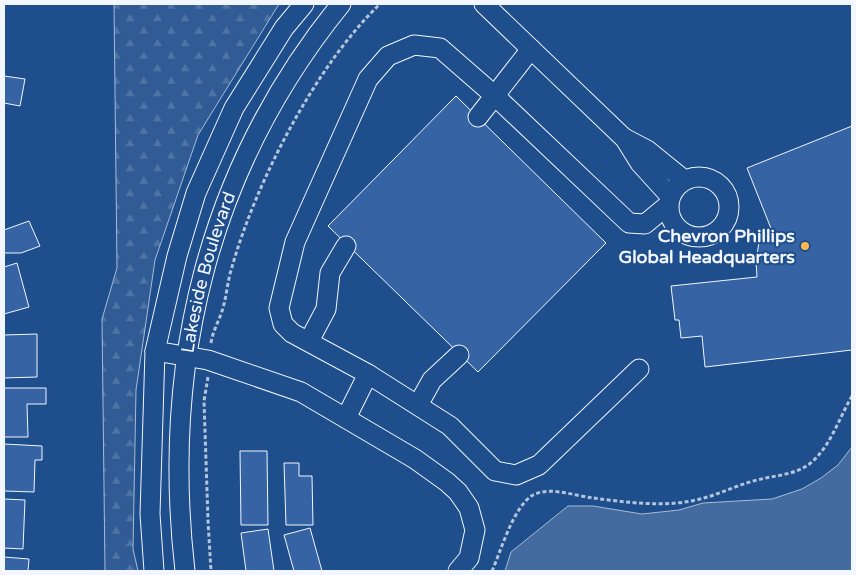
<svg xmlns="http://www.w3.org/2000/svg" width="856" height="575" font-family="'Varela Round',sans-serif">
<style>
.forest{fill:url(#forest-firs);stroke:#a8bbd7}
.water{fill:#446ba0;stroke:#a8bbd7}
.building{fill:#3563a3;stroke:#f2f6ff}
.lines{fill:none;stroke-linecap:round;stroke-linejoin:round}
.minor-casing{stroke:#f2f6ff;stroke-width:21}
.path{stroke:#b3c4dc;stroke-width:3;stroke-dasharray:4 2.5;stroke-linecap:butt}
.minor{stroke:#1f4e8c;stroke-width:19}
.poi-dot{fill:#ffb74d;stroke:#1f4e8c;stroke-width:2}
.labels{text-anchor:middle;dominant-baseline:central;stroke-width:4;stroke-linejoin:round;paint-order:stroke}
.poi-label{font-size:18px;font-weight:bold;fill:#f2f6ff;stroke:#1f4e8c;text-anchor:end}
.street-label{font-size:18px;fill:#f2f6ff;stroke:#1f4e8c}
</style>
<defs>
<pattern id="forest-firs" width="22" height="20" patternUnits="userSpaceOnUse" patternTransform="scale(1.25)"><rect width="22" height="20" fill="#305b95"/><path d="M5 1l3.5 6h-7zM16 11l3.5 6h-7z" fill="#4e73a5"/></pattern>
</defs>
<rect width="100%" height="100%" fill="#1f4e8c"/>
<!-- forest -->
<path class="forest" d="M114,4H279L198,135L155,260L136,390L133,549L138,571H105L102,319L117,268Z"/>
<!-- water -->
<path class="water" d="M852,447V571H505L511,552L568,506H593L642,514L679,510L703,503L772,499L802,489L821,478L838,465Z"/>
<!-- building -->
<path class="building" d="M4,76L25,79L20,106L4,103Z
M456,96L606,243L478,372L328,226Z
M852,126V350L705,367L702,336L681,338L679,320H675L671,286L757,277L756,261L760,236L772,231L747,168Z
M29,221L40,246L21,253H4V230Z
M17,263L29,307L4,314V267Z
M37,334V377L4,378V335Z
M4,388H46V404H27L28,437H4Z
M4,444L42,446V460H35L34,492L4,491Z
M240,451H267L268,525H241Z
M284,463H299V476H312L313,525H286Z
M4,499L25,500L23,549L4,548Z
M310,528L322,571H294L284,535Z
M268,529L274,571H246L241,533Z
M4,557L29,559L28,571H4Z"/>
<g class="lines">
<!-- minor casing -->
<g class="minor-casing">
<g id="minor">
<path d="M484,4L625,139L640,163L670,196"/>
<path d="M478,117L531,49"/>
<path d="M626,139L647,150L684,180"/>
<circle cx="699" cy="207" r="30"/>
<path d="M309,341L326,309L330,273L346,246"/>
<path d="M155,351L208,360L301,392L415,459L447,482L458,492L469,508L475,530L469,558L458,571"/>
<path d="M368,374L450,426L495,471L516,475L539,465L639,369"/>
<path d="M418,405L432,380L459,355"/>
<path d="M346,418L368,374L292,333L283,324L279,308L295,242L368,79L388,56L414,45L440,48L494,95L629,223L645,224L668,205"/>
<path d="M154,571L150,514L155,351L177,256L196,193L234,108L284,28L304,4"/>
<path id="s1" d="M185,571C161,363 208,168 341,4"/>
</g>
</g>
<!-- path -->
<path class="path" d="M211,343C213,329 221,318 224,304C227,292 228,279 232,267C256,182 316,65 380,4
M208,377L204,401L208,521L211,571
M492,571C501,551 513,507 533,495C550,486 575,496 593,498C624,502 660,507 691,501C714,497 734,486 757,480C776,475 798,475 813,461C832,443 839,418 852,396"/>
<!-- minor -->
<use href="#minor" class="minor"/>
</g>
<!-- markers -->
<circle class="poi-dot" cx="805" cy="246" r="5"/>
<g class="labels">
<!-- poi labels -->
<g class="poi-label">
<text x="795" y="236">Chevron Phillips<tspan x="795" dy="21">Global Headquarters</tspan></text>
</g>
<!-- street labels -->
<g class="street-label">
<text stroke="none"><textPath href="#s1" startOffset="302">Lakeside Boulevard</textPath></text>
</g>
</g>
<!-- border -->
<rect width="856" height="575" fill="none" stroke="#f2f6ff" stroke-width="10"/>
</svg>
